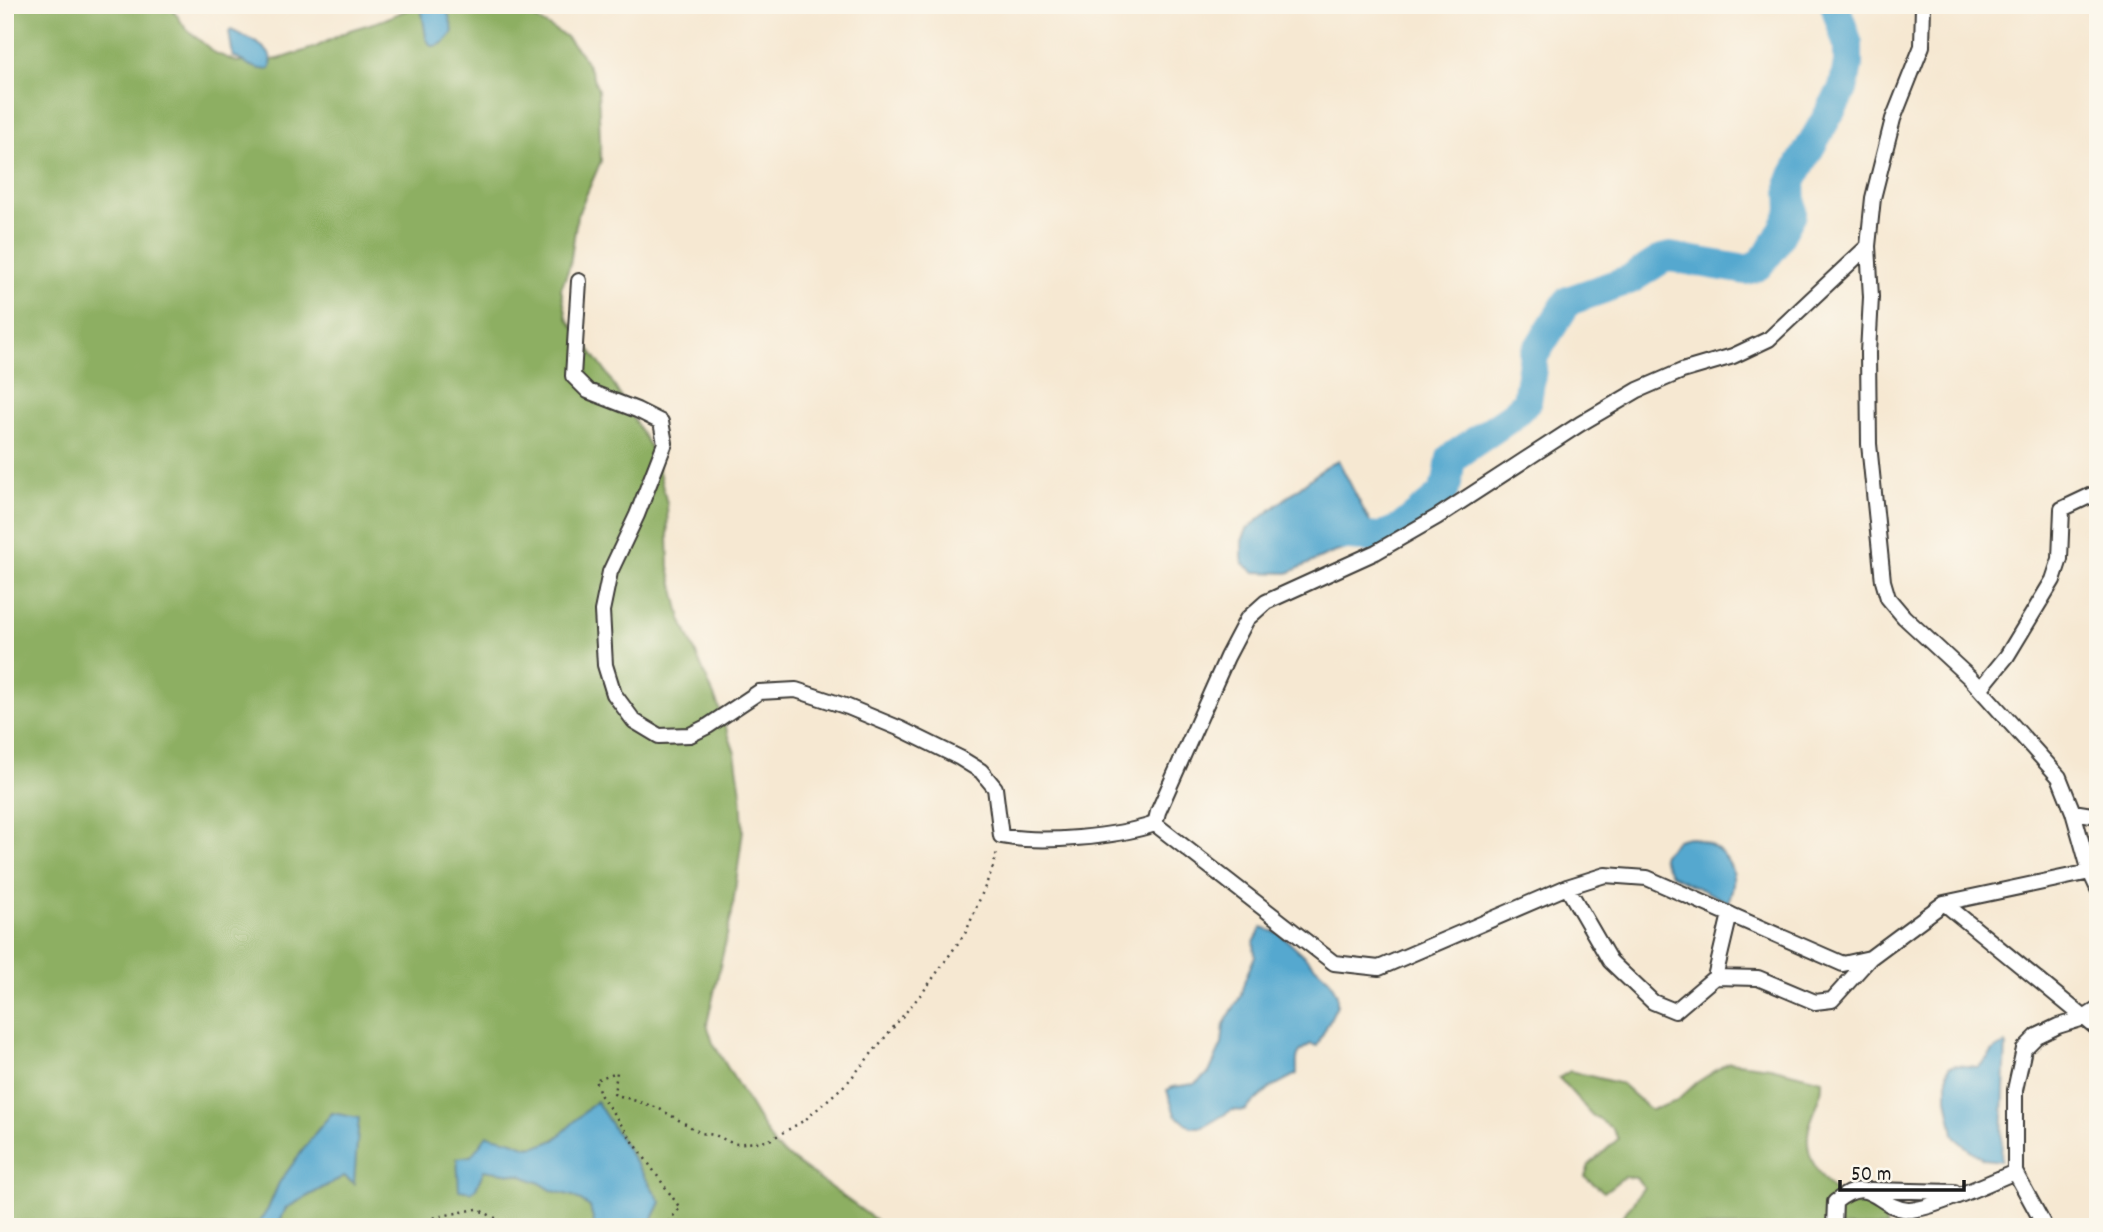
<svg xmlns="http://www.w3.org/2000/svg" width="2103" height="1232" font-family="Dekko,sans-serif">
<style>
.forest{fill:#8daf62;stroke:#54663f;stroke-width:2}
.water{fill:#54a8cf;stroke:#386276;stroke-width:2}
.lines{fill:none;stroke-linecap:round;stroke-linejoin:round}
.river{stroke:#54a8cf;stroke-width:30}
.minor-casing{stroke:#3d3b37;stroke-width:18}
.path{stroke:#3d3b37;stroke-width:2.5;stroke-dasharray:2 5;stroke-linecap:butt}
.minor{stroke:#fff;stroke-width:14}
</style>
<rect width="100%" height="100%" fill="#fbf7ec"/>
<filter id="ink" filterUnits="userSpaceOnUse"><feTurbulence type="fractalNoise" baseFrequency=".0143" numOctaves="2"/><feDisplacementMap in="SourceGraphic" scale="14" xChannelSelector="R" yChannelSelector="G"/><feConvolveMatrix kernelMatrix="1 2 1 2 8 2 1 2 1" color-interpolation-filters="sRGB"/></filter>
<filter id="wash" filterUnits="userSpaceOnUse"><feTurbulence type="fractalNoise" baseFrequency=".00686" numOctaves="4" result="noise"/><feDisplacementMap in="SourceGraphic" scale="28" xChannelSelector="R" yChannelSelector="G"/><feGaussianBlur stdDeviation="1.57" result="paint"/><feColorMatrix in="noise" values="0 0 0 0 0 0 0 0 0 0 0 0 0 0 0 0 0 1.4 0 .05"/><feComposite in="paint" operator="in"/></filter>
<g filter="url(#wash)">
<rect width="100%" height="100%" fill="#f6e8d2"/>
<!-- forest -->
<path class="forest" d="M5,5H170L186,29L215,53L237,62L268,61L286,57L316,47L350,30L383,20L418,5H512L565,36L581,53L591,72L598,90L601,161L577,216L570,265L561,289L567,318L608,375L655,456L667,504L669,567L681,619L718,705L735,753L741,792L743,830L732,913L707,1024L713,1043L775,1147L885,1227H649L661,1202L596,1101C578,1118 553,1152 525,1146C520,1145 514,1142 509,1140L471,1156L457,1159L484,1170L520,1175L540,1183L553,1191L573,1196L590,1207L595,1227H277L286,1208L344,1176L353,1183L332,1113L316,1132L279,1183L268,1209L256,1227H5Z
M1729,1062L1770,1067L1822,1080C1823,1098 1813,1111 1809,1128C1802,1161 1826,1183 1847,1205L1872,1203L1880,1212L1887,1227H1615L1644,1187L1636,1178L1624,1177L1604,1192L1585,1177L1589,1165L1618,1139L1613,1129L1592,1115L1559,1078L1570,1071L1622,1084L1651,1110L1677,1101L1696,1083Z"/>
<!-- water -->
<path class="water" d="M421,5H446L453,31C450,39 440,47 431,46L426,38Z
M231,30C246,38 279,48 270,69C258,72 244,62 233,56L229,32Z
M1338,460L1378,538L1330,554L1288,573L1254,572L1243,563L1242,557V541L1247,529L1324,468Z
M1688,837C1721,844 1744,867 1728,902L1671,875L1662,857L1663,854L1677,840Z
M1262,928L1279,933L1330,980L1337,995V1005L1317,1046L1311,1044C1294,1053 1297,1057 1297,1074L1270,1088L1244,1111L1232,1110L1203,1127H1191L1175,1115L1167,1090L1173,1087L1194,1084L1209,1073L1222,1044L1224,1024L1240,997L1245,979L1255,956L1254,942Z
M2006,1044L2001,1161L1983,1159L1962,1144L1954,1134L1947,1098V1073L1949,1067L1955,1065L1978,1067C1991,1058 1988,1050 2006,1044Z
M596,1101L661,1202L649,1227H595L590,1207L573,1196L553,1191L540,1183L520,1175L484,1170L476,1188L471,1192L459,1190L457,1158L471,1156L487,1135L509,1140L528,1147L542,1145L555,1140Z
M332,1113L359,1118L354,1183L344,1176L286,1208L277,1227H256L268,1209L279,1183L316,1132Z"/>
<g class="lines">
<!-- river -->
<path class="river" d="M1337,535L1378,538L1400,529L1441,495L1447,483L1451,458L1511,417L1527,401L1534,355L1568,301L1631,279L1662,259L1670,257L1746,270L1758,266L1773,248L1792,213L1791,181L1843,89L1848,64V45L1835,5"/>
</g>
</g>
<g filter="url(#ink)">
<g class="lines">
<!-- minor casing -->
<g class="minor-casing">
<path id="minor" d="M1923,5L1922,46L1893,119L1873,198L1868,246L1871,297L1868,353L1869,444L1883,581L1888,598L1904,617L1970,678L2059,777L2073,812L2090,872L2098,889
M579,281L573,376L588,391L637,410L661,422L665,443L637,515L610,572L602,611L605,665L614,694L634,721L659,736L690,735L708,726L759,692L796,690L848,707L901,729L960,758L981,771L995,788L1001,836C1042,844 1116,837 1155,824
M1980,689L2007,656L2053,580L2060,559L2062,509L2098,492
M2073,812L2098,816
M1155,824L1334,963L1379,968L1567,887L1605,875L1647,878L1843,964L1870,958L1944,903L2090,872
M1155,824L1158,812L1227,657L1247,619L1266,602L1376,552L1437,517L1580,424L1638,390L1682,371L1733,356L1769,339L1868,246
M1567,887L1610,961L1653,1002L1675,1011L1715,977L1730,914
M1944,903L2098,1029
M1715,977L1758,978L1815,1002L1832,1000L1870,958
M1870,1190L1954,1192
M1834,1227L1835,1202C1872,1173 1875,1207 1908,1210C1928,1211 1993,1181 2015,1172
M2045,1227L2015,1172V1090L2024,1049L2037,1036L2058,1026L2084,1018L2098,1009"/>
</g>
<!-- path -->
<path class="path" d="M415,1227L436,1217L477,1209L514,1227
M664,1227L680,1208L601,1096L595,1080L617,1072L614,1094L658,1108L701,1133L715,1135L734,1144L768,1141L805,1120L848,1082L926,988L966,932L992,870L997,852"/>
<!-- minor -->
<use href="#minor" class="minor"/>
</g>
</g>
<!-- margin -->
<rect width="2103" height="1232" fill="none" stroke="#fbf7ec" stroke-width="28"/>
<!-- scale -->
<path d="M1840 1180v10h124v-10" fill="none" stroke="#1c1c1c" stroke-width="3.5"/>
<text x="1851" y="1180" font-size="21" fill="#1c1c1c" stroke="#fbf7ec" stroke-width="5" paint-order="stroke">50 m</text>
</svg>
